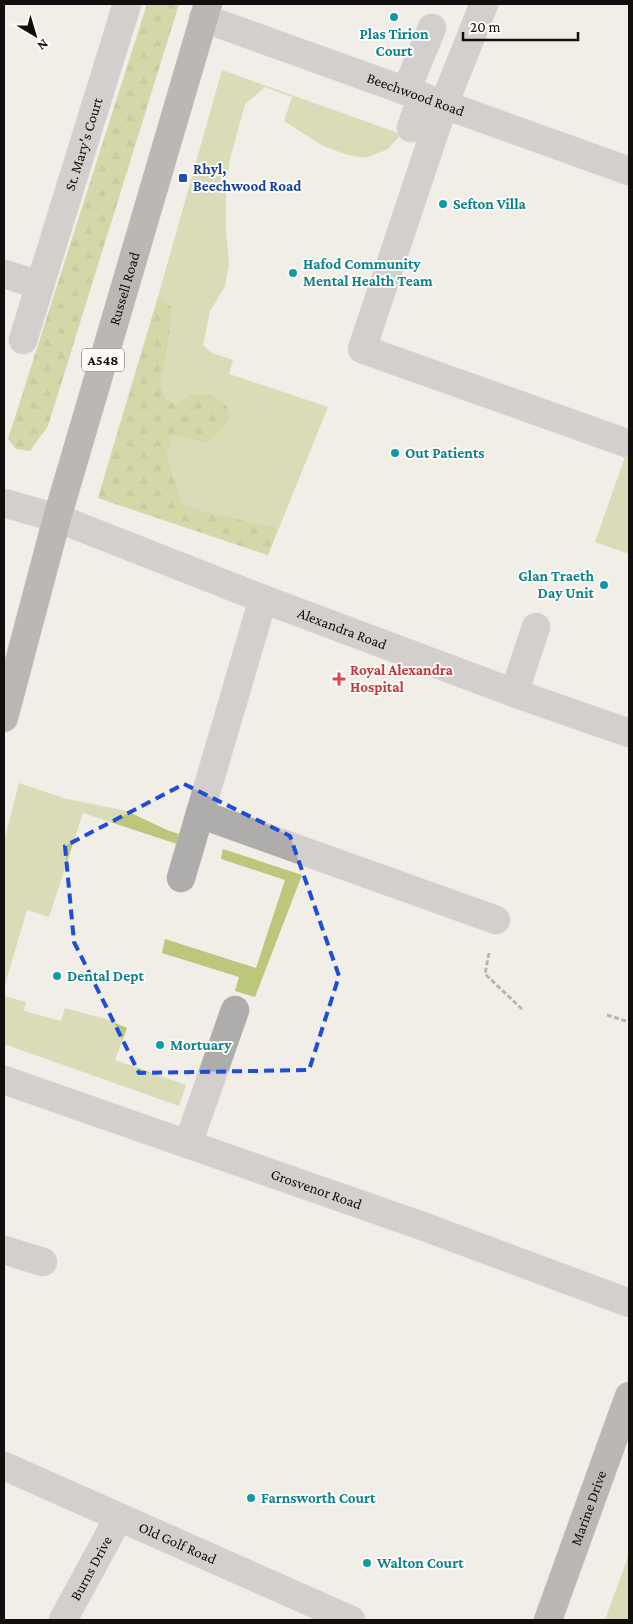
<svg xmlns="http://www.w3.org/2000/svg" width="633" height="1624" font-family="'Crimson Pro',serif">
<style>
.grass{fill:#bcc77c}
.forest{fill:url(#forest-firs)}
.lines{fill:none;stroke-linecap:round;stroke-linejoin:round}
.minor-casing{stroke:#cdc9c4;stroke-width:29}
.major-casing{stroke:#cdc9c4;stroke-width:29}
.path{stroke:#767370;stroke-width:3;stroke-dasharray:5 2.5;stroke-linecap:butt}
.minor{stroke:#afacac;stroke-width:28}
.major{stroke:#7b7676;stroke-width:28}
.marked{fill:none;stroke:#1d4ed8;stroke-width:4;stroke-dasharray:10 6;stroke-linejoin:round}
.culture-dot{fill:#0f9aa8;stroke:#fefaf5;stroke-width:2}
.transit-dot{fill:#1a4fb4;stroke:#fefaf5;stroke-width:2}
.health-dot{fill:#e0444e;stroke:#fefaf5;stroke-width:2}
.labels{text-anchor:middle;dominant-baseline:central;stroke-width:4;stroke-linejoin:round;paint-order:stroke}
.shield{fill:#fefaf5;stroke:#575653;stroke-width:1}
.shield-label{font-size:14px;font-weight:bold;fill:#100f0d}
.culture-label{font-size:15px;font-weight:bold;fill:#0d838f;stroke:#fefaf5;text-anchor:start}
.street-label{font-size:15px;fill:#100f0d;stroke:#fefaf5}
.transit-label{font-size:15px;font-weight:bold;fill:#164399;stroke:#fefaf5;text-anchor:start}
.health-label{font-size:15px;font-weight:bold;fill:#be3a42;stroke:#fefaf5;text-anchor:start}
</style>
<defs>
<pattern id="forest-firs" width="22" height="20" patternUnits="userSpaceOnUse" patternTransform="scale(1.25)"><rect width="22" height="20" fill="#b1be5b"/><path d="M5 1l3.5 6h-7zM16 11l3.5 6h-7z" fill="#97a24e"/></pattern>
</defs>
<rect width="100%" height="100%" fill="#f1ede7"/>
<!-- grass -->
<path class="grass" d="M222,70L401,134L388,149L366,158L348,155L323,146L284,121L292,97L265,87L245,104L230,159L226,187V231L229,264L225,286L210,311L203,345L212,353L233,360L229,374L328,407L268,555L98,498L158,297Z
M625,457L629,459V554L595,542Z
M19,783L67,799L127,811L167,830L188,837L183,846L83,813L49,917L27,910L4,988V841Z
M223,849L302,875L255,997L235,991L239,977L162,953L165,939L256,968L285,880L221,859Z
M4,996L26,1002L24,1011L61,1021L65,1008L106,1019L127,1028L115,1060L186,1085L179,1106L4,1044Z
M629,1554V1620H605Z"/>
<!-- forest -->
<path class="forest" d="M147,4H179L48,426L30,451L16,449L8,439Z
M158,297L171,306L170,331L160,385L166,400L177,405L190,395H211L227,406L230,418L218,433L206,443L172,435L166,455L182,504L198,510L278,529L268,555L98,498Z"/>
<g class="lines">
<!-- minor casing -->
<g class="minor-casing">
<g id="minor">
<path d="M484,4L444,104L362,349L629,444"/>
<path id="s1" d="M203,18L629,171"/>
<path d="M406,91L432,28"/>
<path d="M411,128L422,96"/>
<path d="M4,274L40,285"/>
<path id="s2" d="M23,340L127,4"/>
<path id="s3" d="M4,503L57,518L263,599L514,693L629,733"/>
<path d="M514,693L536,627"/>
<path d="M200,814L496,920"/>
<path d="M181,878L263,599"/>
<path id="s4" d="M4,1080L425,1227L629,1303"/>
<path d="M188,1144L235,1010"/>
<path d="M4,1250L43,1262"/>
<path id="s5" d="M4,1466L351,1620"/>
<path id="s6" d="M63,1620L119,1517"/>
</g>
</g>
<!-- major casing -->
<g class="major-casing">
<g id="major">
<path id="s7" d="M4,718L57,518L208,4"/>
<path id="s8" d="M548,1620L629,1396"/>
</g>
</g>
<!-- path -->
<path class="path" d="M489,953L485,974L524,1011
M607,1015L629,1022"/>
<!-- minor -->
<use href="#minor" class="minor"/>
<!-- major -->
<use href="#major" class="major"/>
</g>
<!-- marked area -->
<path d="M0 0H633V1624H0ZM184,784L290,836L339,976L309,1070L139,1073L74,942L65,846Z" fill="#f1ede7" fill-opacity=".55" fill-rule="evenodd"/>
<path class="marked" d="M184,784L290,836L339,976L309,1070L139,1073L74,942L65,846Z"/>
<!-- markers -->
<g class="culture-dot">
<circle cx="394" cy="17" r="5"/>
<circle cx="443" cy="204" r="5"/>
<circle cx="293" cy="273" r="5"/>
<circle cx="395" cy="453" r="5"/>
<circle cx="604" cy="585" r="5"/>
<circle cx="57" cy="976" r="5"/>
<circle cx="160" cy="1045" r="5"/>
<circle cx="251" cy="1498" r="5"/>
<circle cx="367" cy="1563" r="5"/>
</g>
<rect class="transit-dot" x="178" y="173" width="10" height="10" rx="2.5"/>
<path class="health-dot" d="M336.5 671.5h5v5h5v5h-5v5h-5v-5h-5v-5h5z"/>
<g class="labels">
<!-- shield labels -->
<rect class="shield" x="82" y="348.5" width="42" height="23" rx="4"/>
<g class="shield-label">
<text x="103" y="360">A548</text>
</g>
<!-- culture labels -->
<g class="culture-label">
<text x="394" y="34" text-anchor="middle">Plas Tirion<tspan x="394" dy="17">Court</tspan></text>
<text x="453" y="204">Sefton Villa</text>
<text x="303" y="264">Hafod Community<tspan x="303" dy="17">Mental Health Team</tspan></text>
<text x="405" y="453">Out Patients</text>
<text x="594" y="576" text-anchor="end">Glan Traeth<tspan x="594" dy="17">Day Unit</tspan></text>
<text x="67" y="976">Dental Dept</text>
<text x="170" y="1045">Mortuary</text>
<text x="261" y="1498">Farnsworth Court</text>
<text x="377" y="1563">Walton Court</text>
</g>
<!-- street labels -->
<g class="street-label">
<text stroke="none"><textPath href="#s1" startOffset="226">Beechwood Road</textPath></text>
<text stroke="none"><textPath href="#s2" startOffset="205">St. Mary's Court</textPath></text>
<text stroke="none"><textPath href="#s7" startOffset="446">Russell Road</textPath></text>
<text stroke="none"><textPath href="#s3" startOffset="361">Alexandra Road</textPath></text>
<text stroke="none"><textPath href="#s4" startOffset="331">Grosvenor Road</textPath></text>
<text stroke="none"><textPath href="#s8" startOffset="119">Marine Drive</textPath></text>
<text stroke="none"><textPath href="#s5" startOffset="190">Old Golf Road</textPath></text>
<text stroke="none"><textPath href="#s6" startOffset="59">Burns Drive</textPath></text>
</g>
<!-- transit labels -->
<g class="transit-label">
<text x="193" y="169">Rhyl,<tspan x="193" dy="17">Beechwood Road</tspan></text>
</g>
<!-- health labels -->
<g class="health-label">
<text x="350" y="670">Royal Alexandra<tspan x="350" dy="17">Hospital</tspan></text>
</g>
</g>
<!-- border -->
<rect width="633" height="1624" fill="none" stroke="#100f0d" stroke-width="10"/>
<!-- north arrow -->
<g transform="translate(35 35) rotate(142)" stroke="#fefaf5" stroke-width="4" paint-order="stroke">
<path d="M0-4L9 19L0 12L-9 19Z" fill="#100f0d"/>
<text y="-8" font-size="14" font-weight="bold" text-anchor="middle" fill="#100f0d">N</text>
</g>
<!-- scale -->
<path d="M463 32v8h115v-8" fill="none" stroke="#100f0d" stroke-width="2.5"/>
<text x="470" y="32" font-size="15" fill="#100f0d" stroke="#fefaf5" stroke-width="4" paint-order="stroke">20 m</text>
</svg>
